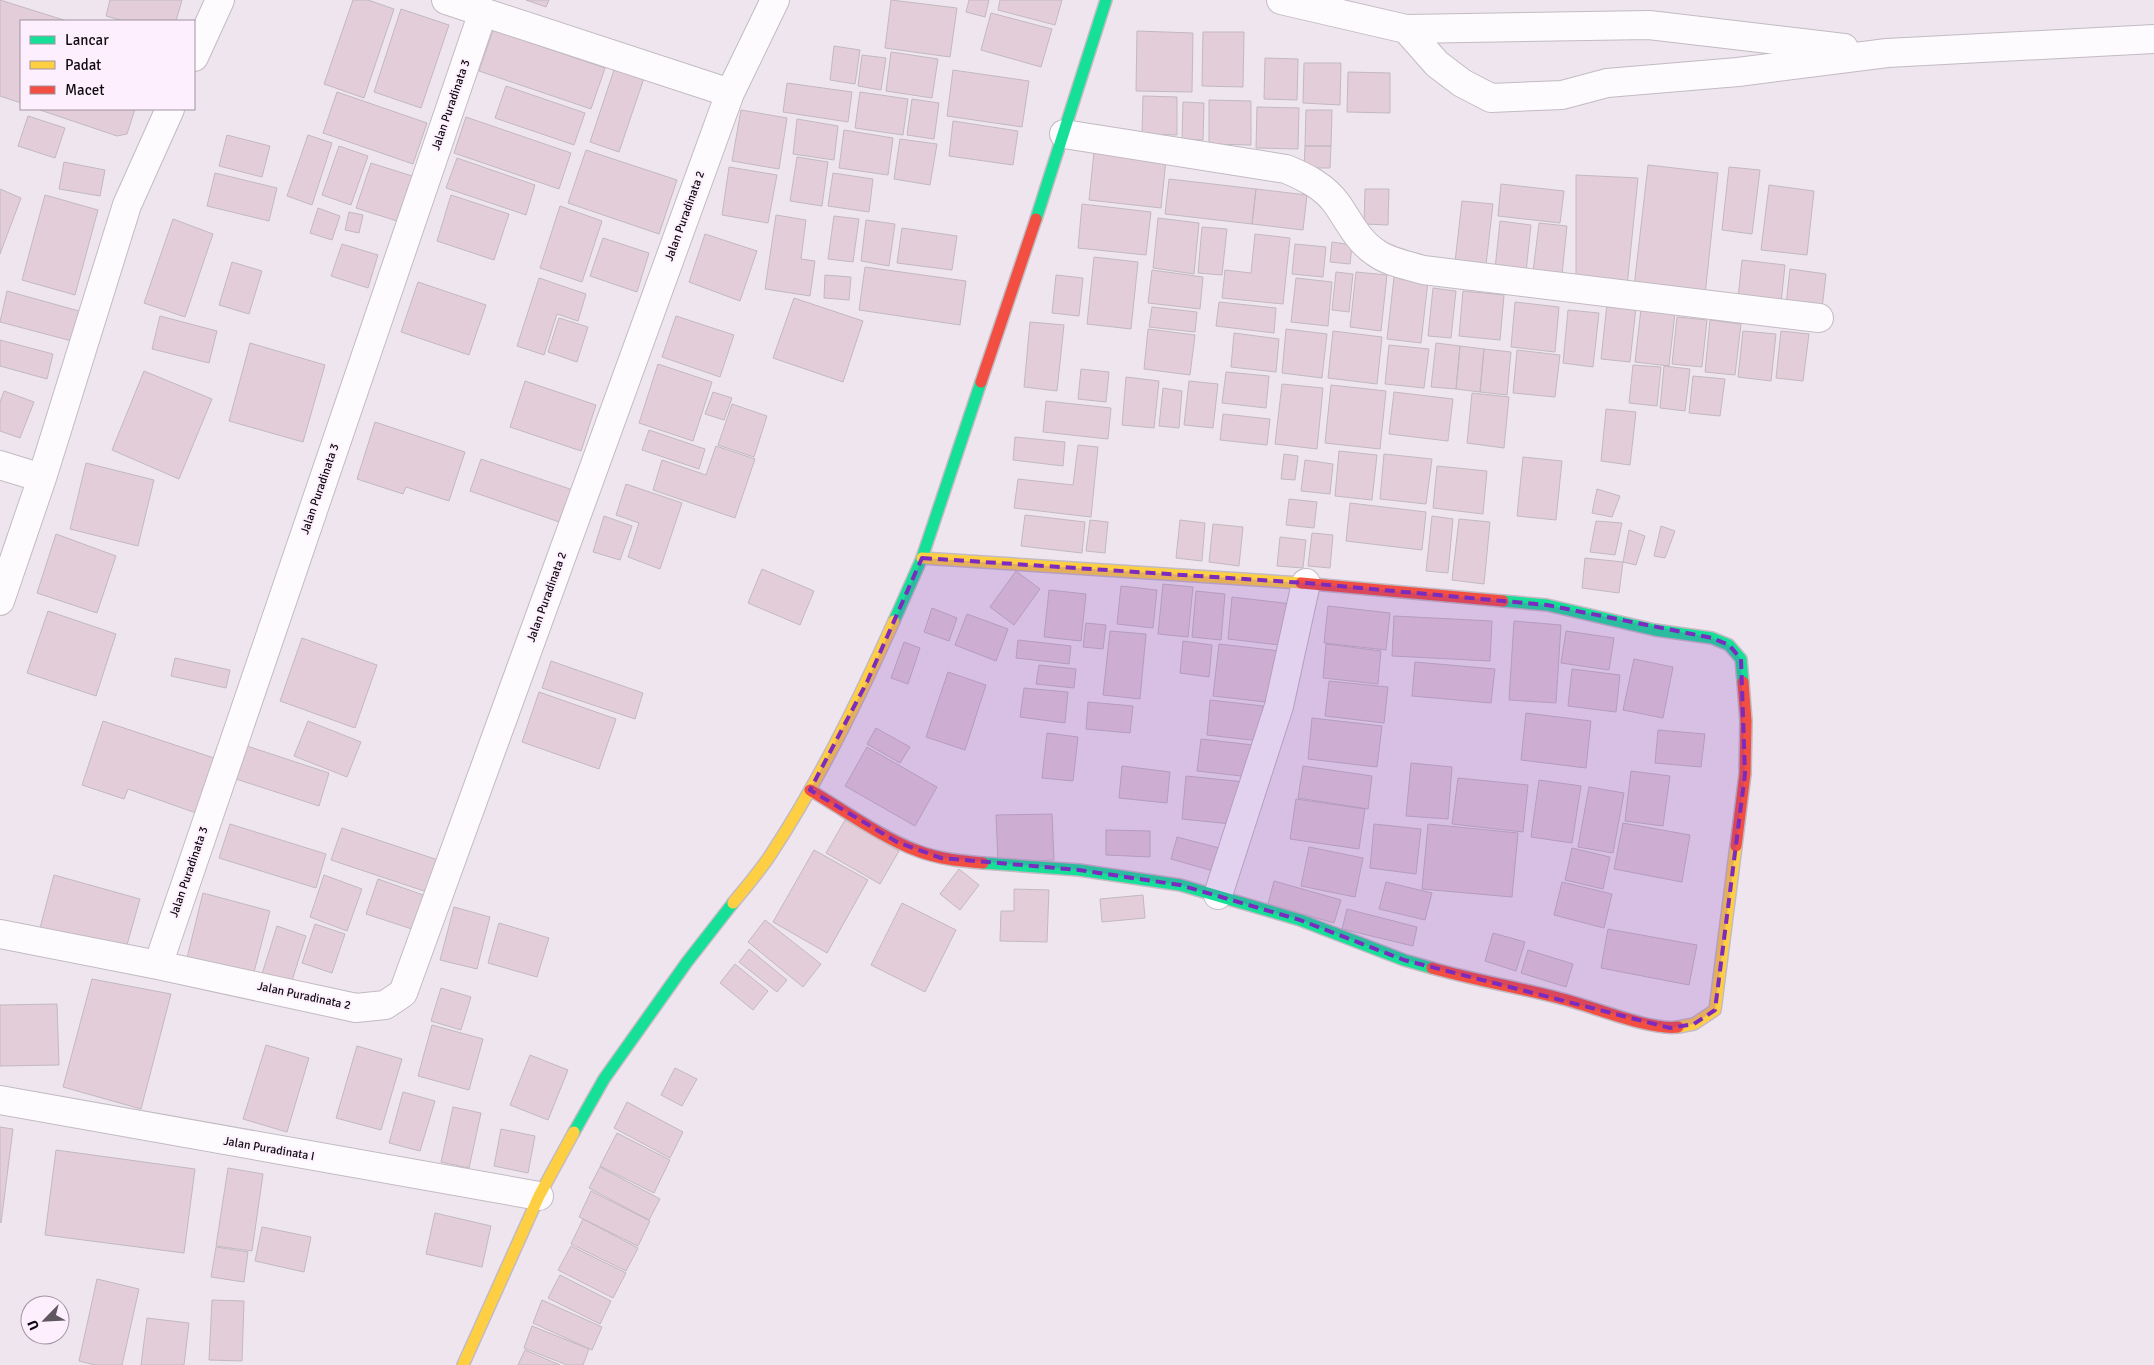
<svg xmlns="http://www.w3.org/2000/svg" width="2154" height="1365" font-family="Signika,sans-serif">
<style>
.building{fill:#e3cdd8;stroke:#c2b9bf}
.lines{fill:none;stroke-linecap:round;stroke-linejoin:round}
.street-casing{stroke:#c2bbc2;stroke-width:30}
.fast-casing{stroke:#c2bbc2;stroke-width:14}
.slow-casing{stroke:#c2bbc2;stroke-width:14}
.jam-casing{stroke:#c2bbc2;stroke-width:14}
.street{stroke:#fdfbfd;stroke-width:28}
.fast{stroke:#16e098;stroke-width:11}
.slow{stroke:#ffcf43;stroke-width:11}
.jam{stroke:#f24e42;stroke-width:11}
.marked{fill:#7b2cbf;fill-opacity:0.2;stroke:#7b2cbf;stroke-width:4;stroke-dasharray:10 6;stroke-linejoin:round}
.labels{text-anchor:middle;dominant-baseline:central;stroke-width:4;stroke-linejoin:round;paint-order:stroke}
.street-label{font-size:12px;fill:#110c12;stroke:#feeffe}
</style>
<rect width="100%" height="100%" fill="#efe5ef"/>
<!-- building -->
<path class="building" d="M0,0L67,21H21V103L0,96Z
M110,0H182L176,21H124L106,16Z
M353,0H368L394,9L364,98L324,84Z
M526,0H549L546,7Z
M891,0L957,8L950,57L885,48Z
M969,0H989L985,17L966,12Z
M1000,0H1062L1055,25L998,10Z
M401,9L449,25L421,108L374,92Z
M991,13L1052,29L1041,67L981,50Z
M493,30L605,68L591,109L479,71Z
M1137,31L1193,33L1192,92L1136,91Z
M1203,32H1244L1243,87L1202,86Z
M834,46L860,50L855,84L830,80Z
M891,52L938,59L932,98L886,91Z
M862,55L886,58L881,90L858,86Z
M1265,58L1298,59L1297,100L1264,99Z
M1304,63H1341L1340,105L1303,103Z
M615,67L644,78L619,152L590,142Z
M953,70L1029,81L1022,127L947,116Z
M1348,72L1390,73V113L1347,112Z
M787,83L852,92L848,122L783,112Z
M506,86L585,113L574,145L495,118Z
M337,92L427,123L413,164L323,133Z
M860,92L908,99L903,135L855,128Z
M1143,96L1177,97V135L1142,134Z
M912,99L939,103L934,139L907,135Z
M1209,100L1251,101V145L1209,144Z
M1183,102L1204,103L1203,140L1182,139Z
M1257,107L1299,108L1298,149L1256,148Z
M37,109H135L127,134L117,136Z
M741,110L787,118L779,169L732,161Z
M1306,110H1332L1331,146H1305Z
M28,116L65,128L55,158L18,146Z
M466,117L571,153L559,189L454,153Z
M797,119L838,126L834,160L793,154Z
M953,121L1018,131L1013,165L949,156Z
M844,130L893,138L888,175L839,168Z
M227,135L270,146L262,177L219,166Z
M308,135L332,143L312,205L287,196Z
M900,139L937,144L930,185L894,179Z
M339,146L368,156L351,205L322,195Z
M1305,146H1331L1330,168H1304Z
M586,150L677,180L659,234L568,203Z
M1094,152L1166,160L1161,208L1089,200Z
M797,157L828,162L822,206L790,201Z
M457,158L535,185L526,215L446,188Z
M64,162L105,170L100,196L59,189Z
M371,163L412,176L397,221L356,208Z
M1648,165L1718,173L1705,295L1634,287Z
M729,167L777,175L768,223L722,215Z
M1729,167L1760,170L1752,234L1722,230Z
M215,173L277,188L269,221L207,206Z
M833,173L873,179L869,212L828,206Z
M1576,175L1638,178L1627,287L1576,281Z
M1169,179L1256,189L1252,224L1165,214Z
M1501,184L1564,191L1560,223L1498,216Z
M1769,185L1814,191L1807,255L1761,250Z
M0,189L21,198L0,254Z
M1256,189L1307,195L1303,230L1252,224Z
M1365,189H1389L1388,225L1364,224Z
M45,195L98,210L75,295L22,280Z
M451,195L509,214L494,260L437,241Z
M1462,201L1493,204L1486,265L1455,262Z
M1082,204L1151,212L1146,255L1078,248Z
M560,206L602,221L582,282L540,268Z
M318,208L340,216L332,240L310,233Z
M349,212L363,215L359,233L345,230Z
M776,215L806,220L801,259L815,261L810,296L765,289Z
M834,216L859,219L853,262L828,259Z
M1158,218L1199,223L1194,274L1153,268Z
M173,219L213,234L185,317L144,303Z
M866,220L895,224L889,266L861,261Z
M1500,221L1531,225L1526,272L1495,269Z
M1539,223L1567,226L1562,275L1533,272Z
M1202,227L1227,229L1222,275L1198,273Z
M902,228L957,236L952,270L897,263Z
M705,234L757,251L740,301L689,282Z
M1255,234L1290,238L1283,304L1222,298L1225,270L1251,273Z
M603,238L649,253L637,292L590,276Z
M1332,242L1352,245L1350,264L1330,262Z
M342,244L378,255L368,288L331,276Z
M1295,244L1326,247L1323,277L1292,274Z
M1094,257L1138,262L1131,329L1087,324Z
M1742,260L1785,265L1781,303L1738,298Z
M232,262L262,271L249,314L219,305Z
M865,267L966,281L960,325L859,310Z
M1790,269L1826,274L1822,309L1786,305Z
M1152,270L1203,277L1200,309L1148,303Z
M1336,272L1353,274L1349,312L1332,310Z
M1356,272L1387,275L1381,331L1350,327Z
M825,275L851,277L849,300L824,298Z
M1056,275L1083,278L1079,316L1052,313Z
M1394,277L1428,281L1421,343L1387,339Z
M539,278L586,294L578,321L557,314L544,355L517,346Z
M1296,278L1332,282L1328,326L1291,322Z
M418,282L486,305L469,355L401,332Z
M1433,288L1456,291L1451,338L1428,336Z
M7,291L79,311L72,341L0,322Z
M1463,291L1504,295L1500,340L1459,336Z
M794,298L863,321L843,382L773,358Z
M1219,302L1276,308L1274,333L1216,326Z
M1515,302L1559,307L1555,352L1511,347Z
M1607,304L1636,307L1630,362L1601,359Z
M1152,307L1197,312L1195,332L1149,327Z
M1641,309L1675,313L1669,366L1635,362Z
M1568,310L1599,313L1593,367L1563,363Z
M160,316L217,331L209,363L152,349Z
M676,316L734,335L720,377L662,357Z
M1677,317L1707,320L1702,367L1672,364Z
M559,318L588,327L577,362L548,352Z
M1710,320L1741,324L1735,375L1705,372Z
M1030,322L1064,325L1057,391L1024,387Z
M1148,329L1195,335L1190,375L1144,369Z
M1286,329L1327,334L1322,378L1282,373Z
M1333,331L1382,337L1377,384L1328,378Z
M1743,331L1776,334L1771,381L1738,377Z
M1781,331L1809,334L1803,381L1776,378Z
M1234,333L1279,339L1276,372L1231,367Z
M0,340L53,354L47,379L0,366Z
M250,343L325,365L303,442L229,421Z
M1436,343L1460,346L1456,389L1431,387Z
M1389,345L1429,349L1424,388L1385,384Z
M1460,346L1484,349L1480,392L1456,389Z
M1484,349L1511,352L1507,395L1480,392Z
M1517,350L1560,355L1555,397L1513,393Z
M658,364L712,382L693,441L639,423Z
M1633,365L1661,367L1657,406L1629,403Z
M1664,366L1690,369L1685,411L1660,408Z
M1081,369L1109,372L1106,402L1078,399Z
M144,371L212,399L179,479L112,450Z
M1226,372L1269,376L1266,408L1222,403Z
M1693,376L1725,379L1720,416L1689,413Z
M1126,377L1159,381L1154,428L1122,425Z
M525,381L596,405L581,451L510,427Z
M1189,381L1218,384L1213,428L1184,425Z
M1282,384L1323,388L1317,449L1275,444Z
M1331,385L1386,391L1380,449L1325,443Z
M1163,388L1182,391L1179,428L1159,426Z
M4,391L34,402L20,438L0,431V402Z
M713,392L732,398L724,420L705,414Z
M1394,392L1453,399L1448,441L1389,434Z
M1472,393L1509,397L1504,448L1467,443Z
M1046,401L1111,408L1108,439L1043,432Z
M732,404L767,416L754,457L718,445Z
M1606,409L1636,412L1630,465L1601,461Z
M1223,414L1270,419L1267,445L1220,440Z
M375,422L465,452L449,501L406,487L403,494L357,479Z
M649,430L705,449L699,469L642,450Z
M1015,437L1065,442L1063,466L1013,460Z
M1078,445L1098,447L1091,517L1014,508L1018,479L1073,485Z
M716,446L755,459L735,518L653,490L662,460L706,475Z
M1339,451L1377,455L1372,500L1335,496Z
M1284,454L1298,456L1295,480L1281,479Z
M1384,454L1432,459L1426,504L1380,499Z
M1523,457L1562,461L1556,520L1517,516Z
M481,459L576,491L565,524L470,491Z
M1305,460L1333,464L1330,494L1301,491Z
M86,463L154,480L138,546L70,529Z
M1437,466L1487,471L1483,514L1433,508Z
M626,484L682,503L660,569L628,557L639,523L616,515Z
M1597,489L1620,496L1612,517L1592,513Z
M1289,499L1317,502L1314,528L1286,525Z
M1350,503L1426,512L1422,550L1346,541Z
M1025,515L1085,522L1082,553L1021,546Z
M604,516L632,526L620,560L593,552Z
M1432,516L1453,519L1448,573L1426,571Z
M1459,519L1490,522L1484,584L1452,580Z
M1090,520L1108,522L1105,553L1086,551Z
M1180,520L1205,523L1202,561L1176,558Z
M1596,521L1622,523L1615,555L1590,552Z
M1213,524L1243,527L1239,566L1209,562Z
M1661,526L1675,531L1665,558L1654,556Z
M1629,530L1645,536L1636,565L1623,562Z
M1312,533L1333,535L1330,568L1308,566Z
M56,534L116,556L97,613L37,593Z
M1280,537L1306,540L1303,568L1277,566Z
M1585,558L1623,562L1619,593L1582,588Z
M762,569L814,591L800,625L748,603Z
M1016,571L1040,589L1014,625L990,607Z
M1163,584L1193,587L1188,637L1158,634Z
M1121,586L1157,590L1153,628L1117,624Z
M1049,590L1086,594L1081,641L1044,637Z
M1196,591L1225,594L1221,640L1192,637Z
M1232,597L1292,604L1288,646L1228,639Z
M1328,606L1390,613L1386,650L1324,643Z
M932,608L957,618L949,641L924,632Z
M48,611L116,634L96,696L27,673Z
M967,614L1008,629L996,661L955,645Z
M1394,616L1492,621L1490,661L1392,656Z
M1514,621L1561,625L1556,703L1509,700Z
M1086,623L1106,625L1103,649L1083,647Z
M1110,631L1146,634L1140,699L1103,695Z
M1566,631L1614,638L1609,670L1561,663Z
M302,638L377,665L355,728L280,701Z
M1018,640L1071,646L1069,664L1016,658Z
M1183,641L1212,645L1209,677L1180,673Z
M904,642L920,648L908,684L891,678Z
M1219,644L1280,651L1274,703L1213,696Z
M1326,644L1381,651L1378,684L1323,678Z
M175,658L230,670L226,688L171,676Z
M1634,659L1673,667L1663,718L1623,710Z
M551,661L643,693L635,719L542,688Z
M1415,662L1495,669L1491,703L1412,696Z
M1039,665L1076,669L1074,688L1036,684Z
M1572,669L1620,675L1616,712L1568,706Z
M948,672L986,685L965,750L926,737Z
M1329,681L1388,687L1384,723L1325,716Z
M1024,688L1068,692L1065,723L1020,717Z
M539,692L616,719L599,769L522,742Z
M1210,700L1263,706L1260,741L1207,735Z
M1088,702L1133,706L1130,733L1086,729Z
M1526,713L1591,721L1586,768L1521,760Z
M1312,718L1382,726L1377,767L1308,759Z
M103,721L214,758L196,813L128,789L124,799L82,785Z
M308,721L361,742L347,777L294,756Z
M876,728L910,747L900,763L867,744Z
M1658,730L1705,734L1701,767L1655,763Z
M1047,733L1078,737L1073,781L1042,778Z
M1201,739L1253,745L1250,777L1197,771Z
M247,746L329,773L319,806L236,779Z
M867,747L937,787L915,826L845,786Z
M1411,763L1452,767L1448,819L1406,816Z
M1122,766L1170,772L1167,803L1119,798Z
M1303,766L1372,776L1368,809L1298,798Z
M1631,771L1670,776L1663,826L1625,821Z
M1186,776L1245,782L1241,825L1182,819Z
M1458,778L1528,785L1523,832L1452,824Z
M1539,780L1581,786L1572,843L1531,837Z
M1589,787L1624,793L1613,853L1578,847Z
M1296,799L1365,809L1359,849L1290,839Z
M1052,814L1054,860L998,862L996,815Z
M845,820L899,851L880,884L826,853Z
M1623,823L1690,835L1682,882L1614,869Z
M230,824L326,854L316,888L219,858Z
M1374,824L1421,829L1416,874L1370,868Z
M1428,824L1518,833L1512,897L1422,889Z
M342,828L441,861L430,893L331,860Z
M1106,830L1150,831V857L1106,855Z
M1177,837L1223,849L1217,872L1171,859Z
M1309,847L1363,858L1355,897L1301,886Z
M1572,848L1610,857L1603,889L1565,880Z
M814,850L868,880L827,953L773,922Z
M959,869L979,885L960,910L940,894Z
M54,875L140,899L125,952L40,928Z
M324,875L362,889L347,931L310,917Z
M378,879L426,896L415,930L366,914Z
M1274,881L1341,900L1334,923L1268,904Z
M1386,882L1432,893L1425,920L1379,909Z
M1562,882L1612,894L1604,928L1554,915Z
M1014,889L1049,890L1047,942L1000,941L1001,911H1014Z
M203,893L270,911L253,976L187,958Z
M1143,895L1145,918L1102,922L1100,899Z
M902,903L956,930L925,992L871,965Z
M454,907L490,917L477,969L440,960Z
M1347,909L1417,927L1413,946L1342,929Z
M765,920L821,964L803,987L748,942Z
M499,923L549,938L537,977L488,963Z
M315,924L345,934L332,973L302,963Z
M277,926L306,936L290,987L261,977Z
M1608,929L1697,945L1689,985L1601,968Z
M1493,933L1525,942L1516,971L1485,961Z
M749,949L787,980L777,992L739,962Z
M1528,950L1573,964L1566,987L1521,973Z
M735,964L768,991L753,1010L720,983Z
M92,979L171,994L141,1109L63,1087Z
M441,988L471,997L461,1030L431,1021Z
M57,1004L59,1065L0,1066V1005Z
M432,1025L483,1039L469,1090L418,1076Z
M266,1045L309,1058L287,1132L243,1119Z
M357,1046L402,1059L381,1130L336,1118Z
M530,1055L568,1070L548,1120L510,1105Z
M675,1068L697,1079L682,1106L661,1095Z
M403,1092L435,1101L420,1151L389,1143Z
M627,1102L683,1132L670,1158L614,1128Z
M453,1107L481,1113L469,1168L441,1162Z
M0,1127L13,1129L1,1223L0,1222Z
M501,1129L535,1136L528,1173L494,1166Z
M617,1133L670,1160L654,1193L600,1166Z
M56,1150L195,1169L184,1253L45,1235Z
M600,1167L660,1199L649,1220L589,1188Z
M228,1168L263,1174L252,1251L216,1246Z
M591,1191L650,1221L638,1246L579,1217Z
M435,1213L491,1226L482,1267L426,1254Z
M583,1219L638,1248L626,1271L571,1244Z
M262,1227L311,1237L304,1272L255,1261Z
M571,1246L626,1273L613,1298L558,1270Z
M216,1247L248,1252L244,1282L211,1277Z
M560,1275L611,1301L600,1324L548,1298Z
M97,1279L139,1289L122,1365H95L79,1361Z
M212,1300L244,1301L242,1361L209,1360Z
M542,1300L602,1327L592,1350L533,1323Z
M147,1318L189,1323L184,1365H141Z
M532,1326L589,1349L583,1365H567L524,1348Z
M525,1350L560,1365H518Z"/>
<g class="lines">
<!-- street casing -->
<g class="street-casing">
<path id="street" d="M1281,0L1406,29L1649,25L1844,48
M1406,29L1437,64L1462,83L1491,98L1562,95L1607,83L1738,72L1887,53L2154,39
M194,57L220,0
M730,93L775,0
M1064,134L1286,169C1305,177 1324,186 1337,204C1348,220 1358,241 1375,252C1388,262 1407,265 1423,270L1819,318
M0,465L42,478
M0,601L42,478L127,205L170,109
M1218,895L1279,706L1306,583
M0,934L158,965L356,1008L385,1005L403,993L730,93L446,0
M158,965L483,12
M0,1100L539,1196"/>
</g>
<!-- fast casing -->
<g class="fast-casing">
<path id="fast" d="M1036,219L1106,0
M1503,601L1547,605L1655,630L1712,638L1729,645L1741,659L1743,682
M894,621L922,558L981,382
M983,863L1079,870L1180,885L1300,920L1404,960L1432,968
M574,1132L604,1079L687,962L733,903"/>
</g>
<!-- slow casing -->
<g class="slow-casing">
<path id="slow" d="M922,558L1301,583
M733,903C746,887 760,871 771,854C819,781 858,701 894,621
M1678,1027L1694,1024L1715,1010L1736,846
M463,1365L539,1196L574,1132"/>
</g>
<!-- jam casing -->
<g class="jam-casing">
<path id="jam" d="M981,382L1036,219
M1301,583L1503,601
M810,790C842,809 884,839 918,851C939,859 961,861 983,863
M1736,846L1745,774L1746,721L1743,682
M1432,968C1474,980 1517,987 1559,998C1589,1005 1650,1031 1678,1027"/>
</g>
<!-- street -->
<use href="#street" class="street"/>
<!-- fast -->
<use href="#fast" class="fast"/>
<!-- slow -->
<use href="#slow" class="slow"/>
<!-- jam -->
<use href="#jam" class="jam"/>
</g>
<!-- marked area -->
<path class="marked" d="M922,558L1306,583L1547,605L1712,638L1729,645L1741,659L1745,774L1715,1010L1694,1024L1670,1028L1404,960L1300,920L1180,885L1079,870L941,858L897,842L810,790L867,682Z"/>
<g class="labels">
<!-- street labels -->
<g class="street-label">
<text transform="translate(451 105) rotate(-71)">Jalan Puradinata 3</text>
<text transform="translate(685 216) rotate(-70)">Jalan Puradinata 2</text>
<text transform="translate(320 489) rotate(-71)">Jalan Puradinata 3</text>
<text transform="translate(547 597) rotate(-70)">Jalan Puradinata 2</text>
<text transform="translate(189 872) rotate(-71)">Jalan Puradinata 3</text>
<text transform="translate(304 996) rotate(12)">Jalan Puradinata 2</text>
<text transform="translate(269 1149) rotate(10)">Jalan Puradinata I</text>
</g>
</g>
<!-- legend -->
<rect x="20" y="20" width="175" height="90" fill="#feeffe" stroke="#9f94a0"/>
<rect x="30" y="36" width="25" height="8" fill="#16e098" stroke="#9f94a0"/>
<text x="65" y="45" font-size="15" fill="#110c12">Lancar</text>
<rect x="30" y="61" width="25" height="8" fill="#ffcf43" stroke="#9f94a0"/>
<text x="65" y="70" font-size="15" fill="#110c12">Padat</text>
<rect x="30" y="86" width="25" height="8" fill="#f24e42" stroke="#9f94a0"/>
<text x="65" y="95" font-size="15" fill="#110c12">Macet</text>
<!-- north arrow -->
<g transform="translate(45 1320) rotate(246)"><circle r="24" fill="#feeffe" stroke="#9f94a0"/>
<path d="M0-4L9 19L0 12L-9 19Z" fill="#5f585f"/>
<text y="-8" font-size="14" font-weight="bold" text-anchor="middle" fill="#110c12">U</text>
</g>
</svg>
